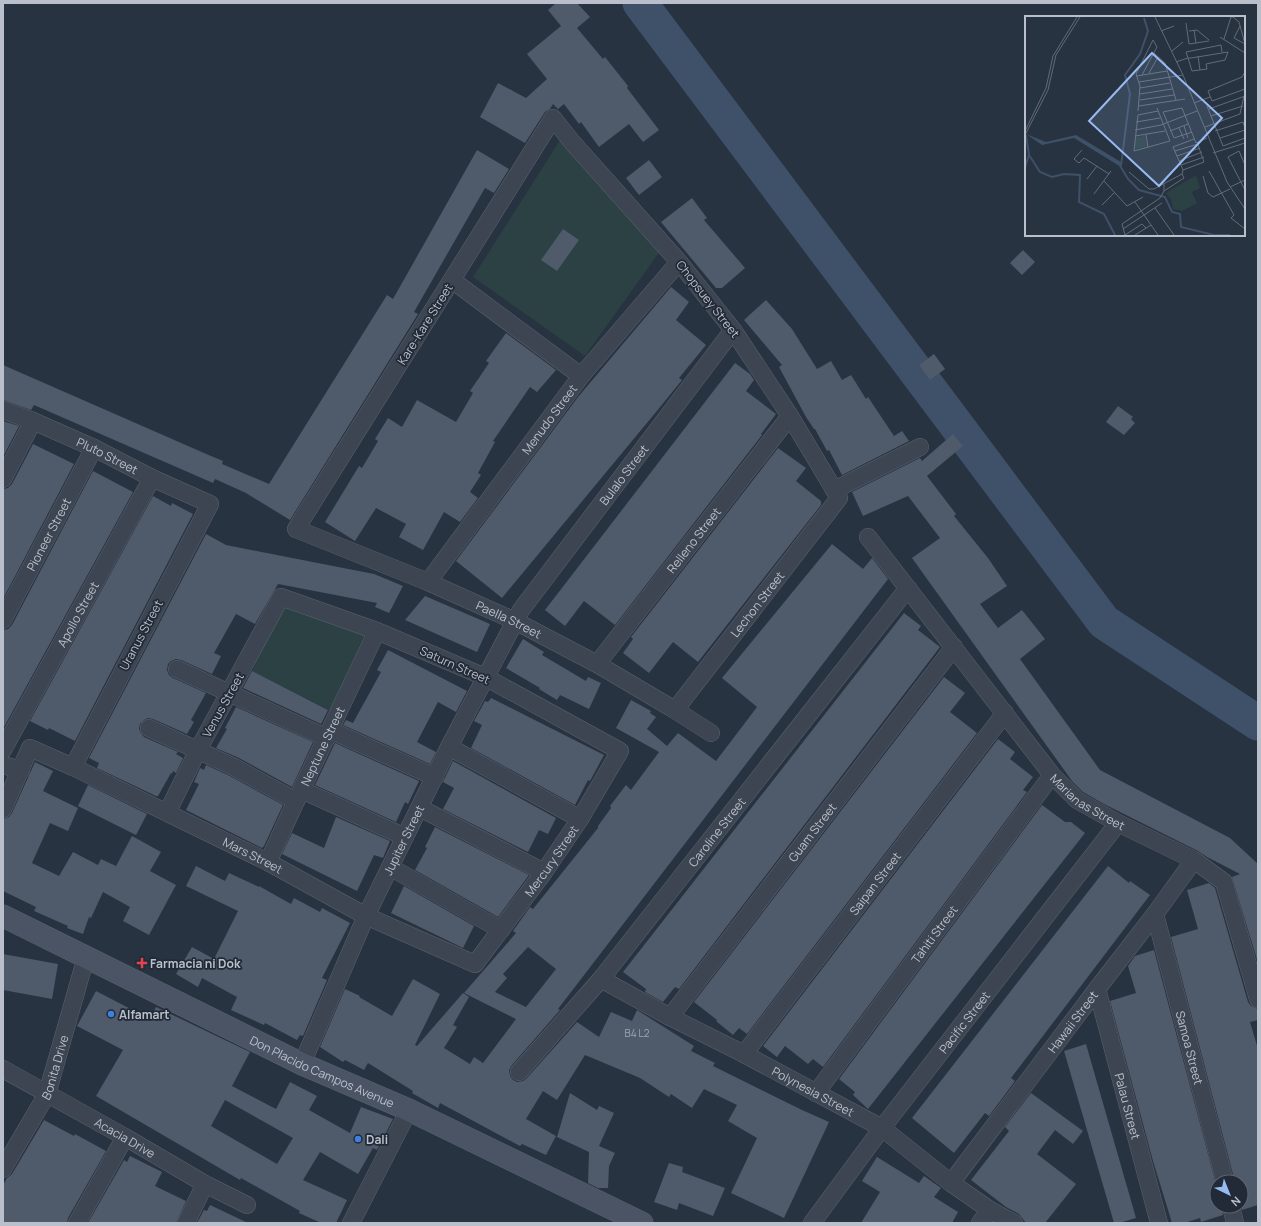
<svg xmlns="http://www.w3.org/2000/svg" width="1261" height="1226" font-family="Manrope,sans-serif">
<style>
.green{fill:#2b4143}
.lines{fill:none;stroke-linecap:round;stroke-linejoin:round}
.river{stroke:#3f5069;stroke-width:35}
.building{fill:#4f5a6a;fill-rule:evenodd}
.minor-casing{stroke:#5a636e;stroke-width:18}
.secondary-casing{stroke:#5a636e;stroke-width:23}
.minor{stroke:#3c4551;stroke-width:17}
.secondary{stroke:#4b5464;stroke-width:22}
.health-dot{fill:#e0444e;stroke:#212a36;stroke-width:1.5}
.shop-dot{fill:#3f7fe0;stroke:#212a36;stroke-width:1.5}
.labels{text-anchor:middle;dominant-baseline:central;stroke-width:3.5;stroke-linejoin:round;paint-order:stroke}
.number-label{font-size:10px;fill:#9ea6b3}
.street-label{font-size:12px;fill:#b9c0cb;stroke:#212a36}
.poi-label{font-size:12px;font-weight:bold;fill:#b9c0cb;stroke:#212a36;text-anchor:start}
.inset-river{fill:none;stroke:#3f5069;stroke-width:2}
.inset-road{fill:none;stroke:#626b78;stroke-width:1}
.view{fill:#97baf2;fill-opacity:0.15;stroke:#97baf2;stroke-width:2}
.inset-edge{fill:none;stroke:#b9c0cb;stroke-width:2}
</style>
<rect width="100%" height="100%" fill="#283341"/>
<!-- green -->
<path class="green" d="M562,137L661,250L585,356L473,277Z
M284,607L371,636L335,713L252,671Z"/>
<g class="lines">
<!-- river -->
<path class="river" d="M640,3L1104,622L1258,723"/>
</g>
<!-- building -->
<path class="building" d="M556,3H577L590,17L577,28L603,59L605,57L628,86L627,88L659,130L643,142L629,124L599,147L581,122L579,124L564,104L558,109L553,104L550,109L545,112L525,143L480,117L498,83L526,98L547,79L527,54L561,26L548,10Z
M477,150L509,169L494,193L485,188L414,312L418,314L290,520L246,493L215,479L213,483L34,405L31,410L3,400V365L204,453L223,461L222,464L269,484L387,295L393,299Z
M649,160L662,177L639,195L626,178Z
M692,198L707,218L704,220L745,268L722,288H716L661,222Z
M563,229L579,240L557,271L541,260Z
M1023,250L1035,262L1022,275L1010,263Z
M671,287L689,302L676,320L706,345L679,378L682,380L656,412L502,598L456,561L578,397Z
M766,300L792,329L817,369L831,361L842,380L851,375L866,399L868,397L894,436L902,431L909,441L842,475L829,450L827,451L815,429H814L806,417L779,367L782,365L744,320Z
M506,333L556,370L537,392L530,387L493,441L495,442L478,473L481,475L470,492L478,498L460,522L444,512L423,550L399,537L406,524L376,508L355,541L325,522L359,466L362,468L378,441L375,439L388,418L402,427L417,400L456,422L473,393L470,391L489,363L486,361Z
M934,354L945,369L930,380L919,365Z
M735,363L750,374L754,380L746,391L776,414L761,434L762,435L615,625L584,601L565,626L545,610Z
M1118,406L1133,417L1131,419L1135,423L1124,435L1106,422Z
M3,421L19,426L3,457Z
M953,434L963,446L927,476L956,514L954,516L988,558L1007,586L980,604L998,628L1022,610L1045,639L1020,659L1100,770L1230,838L1258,864V963L1232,877L1240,874L1207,857L1198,851L1104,804L1083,792L1072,781L912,558L940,538L908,496L863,516L852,492L920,458L922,461Z
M33,444L74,464L3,599V489L8,488L12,484Z
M778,448L806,468L796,481L821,501V505L698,662L673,642L649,673L623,653L633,639L631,637Z
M93,471L133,492L3,729V630L8,629L12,625Z
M153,496L171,506L172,503L193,514L75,741L49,728L48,730L30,721Z
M206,534L226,545L374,574L403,586L389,613L375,607L377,603L278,584L255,624L236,614L214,653L221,656L212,674L181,660L176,659L171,661L168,664L167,670L169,675L173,678L206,693L191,720L194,722L187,734L153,719L148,718L144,720L140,724L139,729L141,733L144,737L178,752L176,754L183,758L176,773L173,771L172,774L171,773L158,796H156L97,768L99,763L89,758Z
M832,544L863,569L872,558L888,579L558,1009L560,1010L512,1065L509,1070L510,1076L513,1080L517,1082L523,1081L526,1079L577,1022L599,1037L611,1012L632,1021L637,1010L694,1046L691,1051L715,1063L713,1066L802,1110L829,1122L784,1218L731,1193L757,1138L728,1121L737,1105L704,1089L692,1108L671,1094L669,1097L640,1078L585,1055L557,1100L543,1091L526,1119L556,1136L546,1155L522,1144L520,1146L440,1103L438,1108L412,1093L413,1091L368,1063L364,1070L345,1060L343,1062L320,1047L345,989L360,996L359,997L392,1016L413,979L440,994L415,1045L417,1046L463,993L469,997L453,1025L457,1027L444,1048L470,1064L474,1057L483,1063L516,1019L464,993L516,933L513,931L530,907L533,909L598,828V826L611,808L610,806L626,785L631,790L659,752L616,728L631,700L651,711L650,713L656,717L647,729L667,746L678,733L716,761L757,707L722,678ZM528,947L556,969L526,1007L495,992L507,978L503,974Z
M425,596L490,624L477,652L405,620Z
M904,613L921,626L918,630L940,647L679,989L675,987L663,1002L645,992L646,989L623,972Z
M523,639L544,652L542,655L586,681L588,677L601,683L589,709L560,695L557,700L539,689L540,688L506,668Z
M388,650L467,691L456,712L438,702L417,742L436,752L430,764L343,725L346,720L353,723L359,712L381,672L377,670Z
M252,671L328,710L321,724L243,688Z
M944,677L965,693L950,712L977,733L747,1034L739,1028L733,1035L716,1021L717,1020L694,1002Z
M491,698L604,755L590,781L588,780L575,805L471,748L482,725L474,721L485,701L488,702Z
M236,707L313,742L292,787L239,758L216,748L227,729L225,728Z
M998,739L1015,752L1010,759L1033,777L1023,790L1027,792L823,1067L813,1059L808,1064L785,1046L777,1057L763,1046Z
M335,743L419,781L408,804L405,802L396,822L315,785Z
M453,761L556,818L548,834L539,830L528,852L443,809L454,788L443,782Z
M35,762L53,771L43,791L78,808L68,831L50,823L32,863L59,876L73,852L98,865L101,859L116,866L132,836L161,852L150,871L176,885L149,935L123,921L130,907L103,892L91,918L89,917L83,934L67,928L68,926L34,911L36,907L3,891V819L9,817L12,813Z
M206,765L230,776L283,805L264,846L262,848L186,810L199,784L194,782L200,768L204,770Z
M88,785L147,814L136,835L78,806Z
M1042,805L1065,822H1071L1085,833L868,1109L853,1095L855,1092L839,1079Z
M336,817L390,841L383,858L374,855L357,891L282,854L292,833L324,848Z
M435,827L529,875L498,917L415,870L427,848L425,847Z
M196,866L225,881L229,873L259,887V886L291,904L294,898L320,912L322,908L350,923L322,978L327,980L303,1036L300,1035L297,1040L265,1023L264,1025L231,1010L237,997L202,978L198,987L176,974L192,947L214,959L238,911L186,886Z
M1108,866L1129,883L1130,881L1150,895L1011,1078L1015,1081L989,1116L985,1113L954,1153L912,1118Z
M1209,883L1215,888L1248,1002L1251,1006L1258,1009V1020L1250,1022L1258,1049V1205L1242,1210L1241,1182H1235L1171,937L1198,929L1187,890Z
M404,886L474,926L463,948L391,913Z
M1154,950L1217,1188V1206H1221L1223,1215L1201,1222L1200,1218L1184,1223H1172L1153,1161L1110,1001L1136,993L1128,966L1135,956Z
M3,954L58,964L52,999L3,990Z
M96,991L150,1019L156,1007L250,1052L232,1086L276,1109L290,1082L317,1096L309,1110L350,1133L361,1107L393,1119L377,1150L373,1148L358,1174L320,1152L303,1180L347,1200L336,1223H321L299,1213L300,1211L241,1178L240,1180L96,1096L123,1050L77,1026ZM225,1100L293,1138L277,1164L211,1126Z
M1086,1044L1136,1218L1119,1223H1114L1064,1051Z
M570,1093L597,1110L599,1106L614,1113L599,1146L615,1153L609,1166L608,1188H598L588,1183L589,1152L557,1137Z
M1031,1093L1083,1131L1073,1144L1055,1130L1037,1154L1076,1184L1045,1223H1026L1019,1214L1006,1207L971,1180L1009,1131L1005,1127Z
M44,1120L74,1136L75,1134L106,1151L68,1218L67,1223H3V1185L7,1178L12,1174Z
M130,1156L162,1172L155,1186L186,1201L176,1223H88L124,1160L127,1162Z
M877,1157L919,1183L924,1176L941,1188L934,1197L958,1212L952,1223H861L880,1192L862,1181Z
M669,1163L683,1167L682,1172L725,1188L713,1216L679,1203L677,1210L654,1202Z
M210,1205L248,1223H197L204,1210L207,1211Z"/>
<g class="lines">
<!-- minor casing -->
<g class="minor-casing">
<g id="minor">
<path d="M452,280L581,376"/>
<path id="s1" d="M3,410L33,421L94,448L152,478L210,504L73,767"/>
<path d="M3,479L33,421"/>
<path d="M834,490L920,447"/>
<path id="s2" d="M868,537L1052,775L1077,800L1118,823L1194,860L1224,882L1258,999"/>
<path id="s3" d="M428,582L581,376L679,262"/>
<path id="s4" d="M3,620L94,448"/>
<path id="s5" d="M597,664L790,416"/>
<path d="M177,669L327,738"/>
<path id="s6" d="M675,710L839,498L790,416L733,330L679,262L572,142L553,118L296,529L428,582L515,621L597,664L675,710L711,733"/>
<path d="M149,728L234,767L296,801"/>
<path d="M330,730L435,777"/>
<path d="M449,747L580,819"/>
<path id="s7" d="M3,750L152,478"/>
<path d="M3,765L21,770"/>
<path d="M302,790L405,837"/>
<path d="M420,808L544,872"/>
<path id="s8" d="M3,809L30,748L73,767L268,862L366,916L475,964L544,872L580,819L620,751L485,677L377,631L281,597L198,750L167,813"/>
<path id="s9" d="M268,862L296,801L377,631"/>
<path d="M390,867L501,930"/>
<path id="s10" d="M1155,914L1225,1182"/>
<path id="s11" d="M601,979L670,1017L744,1054L882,1128L951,1183L990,1210L1014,1223"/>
<path id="s12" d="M1097,989L1159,1223"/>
<path id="s13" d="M670,1017L954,647"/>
<path id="s14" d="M744,1054L1005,713"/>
<path id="s15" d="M302,1064L366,916L449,747L521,610L733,330"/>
<path id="s16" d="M3,1069L125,1137L205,1184L247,1205"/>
<path id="s17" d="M519,1072L601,979L908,588"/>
<path id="s18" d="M816,1093L1052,775"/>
<path id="s19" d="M3,1169L47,1094L86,957"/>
<path id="s20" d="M951,1183L1097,989L1155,914L1194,860"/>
<path d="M1231,1206L1235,1223"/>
<path d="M77,1223L125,1137"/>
<path d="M186,1223L205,1184"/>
<path d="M351,1223L409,1110"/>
<path id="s21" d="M812,1223L882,1128L1118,823"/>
<path d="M980,1223L990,1210"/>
</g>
</g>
<!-- secondary casing -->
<g class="secondary-casing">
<g id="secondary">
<path id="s22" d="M3,916L302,1064L409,1110L642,1223"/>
</g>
</g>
<!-- minor -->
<use href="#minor" class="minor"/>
<!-- secondary -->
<use href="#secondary" class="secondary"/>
</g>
<!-- markers -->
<path class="health-dot" d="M140 957h4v4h4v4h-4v4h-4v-4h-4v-4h4z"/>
<g class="shop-dot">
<circle cx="111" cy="1014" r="4"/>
<circle cx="358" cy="1139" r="4"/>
</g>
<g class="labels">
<!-- number labels -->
<g class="number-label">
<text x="637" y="1033">B4 L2</text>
</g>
<!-- street labels -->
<g class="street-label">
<text transform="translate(708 299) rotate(52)">Chopsuey Street</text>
<text transform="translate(425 324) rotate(-58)">Kare-Kare Street</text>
<text stroke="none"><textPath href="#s3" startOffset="203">Menudo Street</textPath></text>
<text stroke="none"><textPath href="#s1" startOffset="114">Pluto Street</textPath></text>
<text stroke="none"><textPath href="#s15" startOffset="674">Bulalo Street</textPath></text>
<text stroke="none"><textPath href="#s4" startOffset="97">Pioneer Street</textPath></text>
<text stroke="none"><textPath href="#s5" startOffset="157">Relleno Street</textPath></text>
<text stroke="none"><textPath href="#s6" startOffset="134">Lechon Street</textPath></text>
<text stroke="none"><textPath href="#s7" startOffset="155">Apollo Street</textPath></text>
<text stroke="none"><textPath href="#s6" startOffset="1461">Paella Street</textPath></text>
<text transform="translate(141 635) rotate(-62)">Uranus Street</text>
<text transform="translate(455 665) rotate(24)">Saturn Street</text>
<text transform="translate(223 705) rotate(-61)">Venus Street</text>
<text stroke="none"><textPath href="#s9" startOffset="128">Neptune Street</textPath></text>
<text stroke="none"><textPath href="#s2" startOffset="346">Marianas Street</textPath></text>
<text stroke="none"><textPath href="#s17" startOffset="311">Caroline Street</textPath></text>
<text stroke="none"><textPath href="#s13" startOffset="233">Guam Street</textPath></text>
<text stroke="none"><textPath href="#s15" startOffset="246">Jupiter Street</textPath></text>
<text stroke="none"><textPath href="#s8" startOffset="314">Mars Street</textPath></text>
<text stroke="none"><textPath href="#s8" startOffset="690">Mercury Street</textPath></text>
<text stroke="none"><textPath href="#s14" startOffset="215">Saipan Street</textPath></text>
<text stroke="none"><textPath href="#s18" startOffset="198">Tahiti Street</textPath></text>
<text stroke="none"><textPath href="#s21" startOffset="252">Pacific Street</textPath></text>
<text stroke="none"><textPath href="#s20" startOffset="202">Hawaii Street</textPath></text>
<text stroke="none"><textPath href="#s10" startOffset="138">Samoa Street</textPath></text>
<text stroke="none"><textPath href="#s19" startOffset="115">Bonita Drive</textPath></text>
<text stroke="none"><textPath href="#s22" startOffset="355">Don Placido Campos Avenue</textPath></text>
<text stroke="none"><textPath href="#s11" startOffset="240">Polynesia Street</textPath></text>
<text stroke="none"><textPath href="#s12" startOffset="121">Palau Street</textPath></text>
<text stroke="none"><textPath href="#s16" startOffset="140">Acacia Drive</textPath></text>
</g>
<!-- poi labels -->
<g class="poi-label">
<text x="150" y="963">Farmacia ni Dok</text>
<text x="119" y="1014">Alfamart</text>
<text x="366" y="1139">Dali</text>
</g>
</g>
<!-- overview -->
<g transform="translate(1025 16)">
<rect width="220" height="220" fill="#283341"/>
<path d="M120,120L122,130L110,133V122ZM171,159L175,172L167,176L172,187L157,195L148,193L146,183L141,177Z" fill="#2b4143"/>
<path d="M1,118L21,126L51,119L96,146V151L49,122L17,129Z" fill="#3f5069"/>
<path class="inset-river" d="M1,119L4,139L15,156L27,161L39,158L55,159L54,186L79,198L90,219M94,148L103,163L114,174L140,181L147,196L155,198L156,211L189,219H205M96,150L105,78L100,59L115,38L123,15L119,2M0,151L4,139"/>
<path class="inset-road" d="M130,1L158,59L202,166L220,193M161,7L164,28L184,25M215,10L209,22L220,28M169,14L171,27M136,15L149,10M164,15L172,14L184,24M195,21L220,37M199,23L206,1H208L214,6L220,28M147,35L158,26M129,37L140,47L151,84M173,40L175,54M151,46L163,42H166L203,36L200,44L181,48L182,53L167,55L163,42L161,36L196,29L197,36M220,56L217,61L183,75L187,85L220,73M124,57L133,41M117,59L132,31L128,24M112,60L142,55M114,66L158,59M115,72L145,67M115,78L147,73M115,84L149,79M169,87L185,81M114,90L160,83M182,90L198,130L220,122M132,92L145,125L109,135L113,99L133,95M184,93L220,80M113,95L115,70L111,58L128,24M186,100L218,90M111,106L135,102M159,110L163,122M180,111L215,98L219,80M154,112L159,123M110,114L136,109L172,95M0,115L21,72L28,40L52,1M145,115L163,108M190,115L218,106L220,112M167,116L149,122L138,96L157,92L171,127L182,122M0,119L23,74L31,39L55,1M121,119L123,131M110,120L140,115M195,122L220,114M57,134L49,143L54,147L59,142L84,158M150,135L173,128M188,137L220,127M152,140L175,132M154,145L177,136M156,149L179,141M220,149L214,135L203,141L220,174M158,154L148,131L169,123M184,155L209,199L206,202L220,213M104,156L124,173H129L157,158L158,154L179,146L172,126M178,160L183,177L188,181L205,173M62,163L72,150M79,165L102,190L118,181M205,171L220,164M139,175L159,162L157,158M69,178L86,155M110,186L133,219M77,189L90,176M130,192L149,219M98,213L137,187M100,219L97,208L135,182L139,175V168M100,219L117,208L121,212M110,219L126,209"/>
<path class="view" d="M127,37L197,102L134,170L64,105Z"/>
<rect width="220" height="220" class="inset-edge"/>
</g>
<!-- border -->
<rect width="1261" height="1226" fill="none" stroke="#b9c0cb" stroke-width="8"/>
<!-- north arrow -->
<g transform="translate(1229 1194) rotate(137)"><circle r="19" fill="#212a36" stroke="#5e6672"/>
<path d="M0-3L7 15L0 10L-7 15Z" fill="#97baf2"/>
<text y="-6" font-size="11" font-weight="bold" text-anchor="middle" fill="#b9c0cb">N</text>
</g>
</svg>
